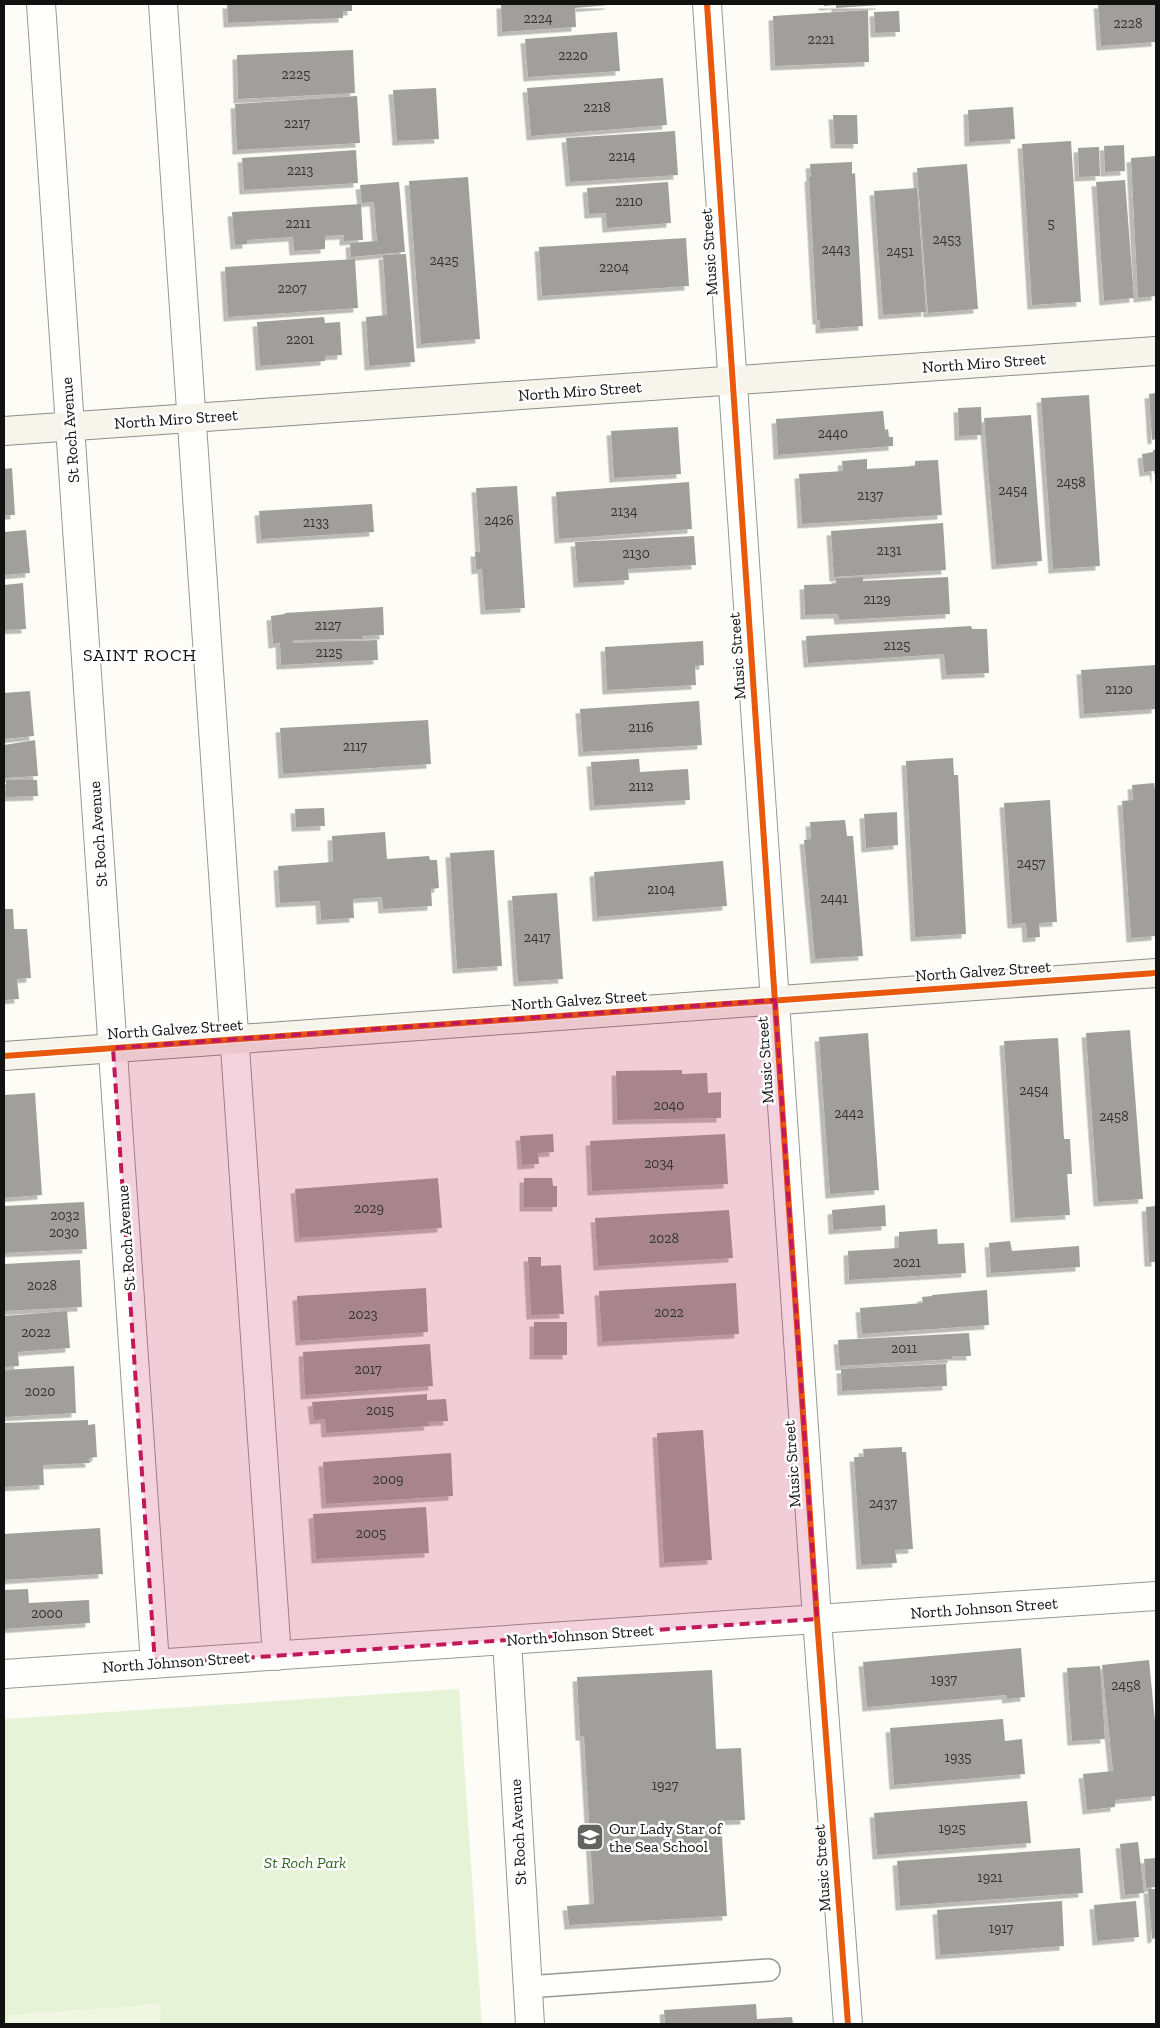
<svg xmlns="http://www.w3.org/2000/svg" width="1160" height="2028" font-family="'Zilla Slab',serif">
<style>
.green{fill:#e7f3d7}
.pitch{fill:#f0f6e1}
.building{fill:#a19f9c;filter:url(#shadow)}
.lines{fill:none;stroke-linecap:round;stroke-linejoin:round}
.lane-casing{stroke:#979795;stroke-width:24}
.street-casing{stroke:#979795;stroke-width:30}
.secondary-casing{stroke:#8e8d8b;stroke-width:30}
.lane{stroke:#fffffe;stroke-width:21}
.street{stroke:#fffffe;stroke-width:28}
.secondary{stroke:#f6f4eb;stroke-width:28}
.cycleway-casing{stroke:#fff;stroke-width:9}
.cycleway{stroke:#e8590c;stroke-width:6}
.marked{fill:#c2185b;fill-opacity:0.2;stroke:#c2185b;stroke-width:4;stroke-dasharray:10 6;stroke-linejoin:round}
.labels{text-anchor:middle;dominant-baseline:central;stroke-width:5;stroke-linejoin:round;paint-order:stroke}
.number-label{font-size:14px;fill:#353434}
.street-label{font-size:16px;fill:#111;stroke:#fff}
.poi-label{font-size:16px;fill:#111;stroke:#fff;text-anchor:start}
.park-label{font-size:16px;font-style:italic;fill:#2f6b1f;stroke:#fff}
.neighbourhood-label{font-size:18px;letter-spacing:1px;fill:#111;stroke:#fff}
</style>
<defs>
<filter id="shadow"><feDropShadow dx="-4.5" dy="4.5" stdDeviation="0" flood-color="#0004"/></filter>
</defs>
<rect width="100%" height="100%" fill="#fdfcf7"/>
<!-- green -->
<path class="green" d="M459,1689L482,2024H4V1719Z"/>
<!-- pitch -->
<path class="pitch" d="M160,2004L161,2024H9L8,2015Z"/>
<!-- building -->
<path class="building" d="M227,4H352V11H343V18L228,23Z
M501,4H609V5L575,8L576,27L502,32Z
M823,4H880V5L836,8V5L824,6Z
M1098,4H1156V42L1101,46Z
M868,10L869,62L775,66L773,16Z
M899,11L900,32L875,33L874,12Z
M617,32L620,71L528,77L525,39Z
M353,50L355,93L238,99L237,55Z
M663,78L667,125L531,136L527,88Z
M436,88L439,139L397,141L393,90Z
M357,96L360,143L237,150L235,104Z
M1013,107L1015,139L969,142L968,110Z
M833,115H857L858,144H835Z
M675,131L678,175L570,182L566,138Z
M1071,141L1081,302L1032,305L1022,144Z
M1124,145L1125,171L1105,172L1104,146Z
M1099,147L1100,176L1079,177L1078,148Z
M356,150L358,183L244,190L242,158Z
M1156,156V296L1138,298L1131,158Z
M852,162V174L855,173L863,326L820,329V320H817L809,177H811L810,164Z
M967,164L978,309L928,313L917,168Z
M468,177L480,339L421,344L409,181Z
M1125,180L1134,298L1104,301L1096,182Z
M399,182L405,252L351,257L350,243L377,241L374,202L362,203L360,185Z
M668,182L671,223L607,228L606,213L589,214L587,188Z
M917,188L926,312L883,315L874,191Z
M361,204L363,240L344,241V235L325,236V249L294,251L293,237L247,240V244L235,245L232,212Z
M686,238L689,286L542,296L539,247Z
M406,254L415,362L369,366L366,317L387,315L383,255Z
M355,259L358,308L228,317L225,267Z
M324,317L325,323L340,322L342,355L325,356V361L260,366L257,322Z
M1156,393V439L1152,440L1149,394Z
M1089,395L1100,566L1053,569L1041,398Z
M981,407L982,435L959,436L958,408Z
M883,411L885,430L888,429L889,437H893V446L778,455L776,419Z
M1031,415L1042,561L996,565L984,418Z
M678,427L681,474L614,478L611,431Z
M1153,450H1156V480L1154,471L1144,472L1142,454L1153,452Z
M867,459V469L915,466V461L938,460L942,515L802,524L799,474L843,471L842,461Z
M12,468L15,515H4V469Z
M689,482L692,529L559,539L556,492Z
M517,486L525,608L485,610L482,569L476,570L475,552H480L476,488Z
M372,504L374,532L261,539L259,511Z
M943,523L946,570L834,577L831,531Z
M26,530L30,573L4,575V532Z
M694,536L696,565L628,569L629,580L578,583L575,542Z
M863,577V581L948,577L950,614L839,620L838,614L805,615L804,585L836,584V578Z
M23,583L26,629L4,630V585Z
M383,607L384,635L362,636L363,639L293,640V643H287L377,640L378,660L281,665L280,643L273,644L271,616L285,614V613Z
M971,626L972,629H987L989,673L946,675L944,654L808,663L806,636Z
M703,641L704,665L695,666L696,685L607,690L605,647Z
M1156,665V709L1084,714L1081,670Z
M30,691L34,736L4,739V693Z
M699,701L702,745L583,752L580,709Z
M428,720L431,764L283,774L280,728Z
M35,740L38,776L4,778V745Z
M953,758L954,775H958L966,934L915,937L906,761Z
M639,759L640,772L688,769L690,800L594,806L591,762Z
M6,780H37L38,796L6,797Z
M1154,783L1156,797V936L1131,938L1122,801L1133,800L1132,785Z
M1050,800L1057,922L1039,923L1040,937L1027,938L1026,923L1012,924L1004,803Z
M324,808L325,826L296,827L295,809Z
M897,812L898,845L866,848L864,814Z
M845,820L847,836H853L863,956L815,959L804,840L811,839L810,822Z
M385,832L387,859L429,856L430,860H437L439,888L431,889L432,906L383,909L382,897L353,899L354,918L321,920L320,901L280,903L278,866L333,862L332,836Z
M494,850L502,966L457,969L450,853Z
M723,861L727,906L597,917L594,872Z
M557,893L563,979L518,982L512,896Z
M4,909H13L14,929H27L31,978L17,979L19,999L4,1000Z
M1130,1030L1143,1199L1098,1202L1086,1033Z
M868,1033L879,1190L830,1194L819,1037Z
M1058,1038L1064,1139H1070L1072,1174H1067L1070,1215L1015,1218L1004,1041Z
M682,1070V1074L707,1073L708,1093L721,1092V1118L617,1120L616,1071Z
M35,1093L42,1195L4,1198V1095Z
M553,1134L554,1152L538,1153L539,1164L522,1165L520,1136Z
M725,1134L728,1184L592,1191L590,1141Z
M438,1178L442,1228L299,1238L295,1189Z
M524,1178H552L553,1186H557V1207H524Z
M84,1202L87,1249L4,1253V1206Z
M885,1205L886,1226L833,1230L832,1210Z
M1156,1206V1262H1149L1146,1207Z
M729,1210L733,1258L598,1266L595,1218Z
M937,1229L938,1244L964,1243L966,1273L849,1280L848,1251L899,1248V1232Z
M1010,1241L1012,1251L1079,1246L1080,1267L991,1273L989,1243Z
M528,1257H541V1266L561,1265L564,1314L531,1315Z
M80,1260L82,1307L4,1311V1264Z
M736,1283L739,1334L602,1342L599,1291Z
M426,1288L428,1332L300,1341L297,1296Z
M987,1290L989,1325L862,1334L860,1308L923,1303L922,1297L932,1296V1295Z
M67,1311L70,1348L18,1352L19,1366L4,1367V1316Z
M534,1322H567V1355H534Z
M969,1333L971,1356H952V1359L840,1366L838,1340Z
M430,1344L433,1386L305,1395L303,1352Z
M946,1364L947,1386L842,1391L841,1369Z
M74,1366L76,1413L4,1417V1370Z
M427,1394V1400L446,1399L448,1421L428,1422L429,1426L326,1433L325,1419L314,1420L312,1402Z
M88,1420V1425L95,1424L97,1457L89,1458L90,1463L43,1465L44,1485L4,1487V1423Z
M703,1430L712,1560L664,1563L657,1433Z
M902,1447V1452H906L913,1549L895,1550L897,1563L861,1565L854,1457H864L863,1449Z
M451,1453L453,1496L326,1504L323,1462Z
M426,1507L429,1553L316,1559L313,1514Z
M100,1528L103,1574L4,1580V1534Z
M28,1589L29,1603L89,1600L90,1623L4,1629V1590Z
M1021,1648L1025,1697L1007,1699L1006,1695L867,1707L863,1662Z
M1149,1660L1156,1732V1796L1115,1800V1807L1087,1810L1083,1774L1113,1771L1102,1665Z
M1100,1666L1105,1739L1072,1741L1067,1668Z
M712,1670L716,1749L741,1748L745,1820L721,1821L727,1916L569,1925L567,1906L594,1904L584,1736H580L577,1677Z
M1003,1719L1005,1741L1022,1739L1025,1774L894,1785L890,1728Z
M1027,1801L1031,1843L877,1855L874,1813Z
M1138,1842L1144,1893L1125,1895L1120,1844Z
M1080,1848L1083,1893L900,1906L897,1861Z
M1156,1858V1887L1146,1888L1144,1859Z
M1148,1889H1156V1938L1152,1939Z
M1062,1901L1064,1946L940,1955L937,1910Z
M1136,1901L1139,1937L1097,1941L1094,1905Z
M756,2004L757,2019L792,2017L793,2024H665L664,2010Z"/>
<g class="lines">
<!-- lane casing -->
<g class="lane-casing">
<path id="lane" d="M527,1987L769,1970"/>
</g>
<!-- street casing -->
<g class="street-casing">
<path id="street" d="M41,4L155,1664
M163,4L277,1656
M707,4L817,1619L848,2024
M507,1640L530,2024
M4,1674L1156,1596"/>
</g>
<!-- secondary casing -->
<g class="secondary-casing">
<path id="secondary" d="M4,431L1156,351
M4,1056L1156,973"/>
</g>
<!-- lane -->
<use href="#lane" class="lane"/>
<!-- street -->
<use href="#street" class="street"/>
<!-- secondary -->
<use href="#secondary" class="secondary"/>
<!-- cycleway casing -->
<g class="cycleway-casing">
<path id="cycleway" d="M707,4L817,1619L848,2024
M4,1056L1156,973"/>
</g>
<!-- cycleway -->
<use href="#cycleway" class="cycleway"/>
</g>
<!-- marked area -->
<path class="marked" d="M775,1000L817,1619L155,1664L113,1048Z"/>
<!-- icons -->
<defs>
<g id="school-square" transform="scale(1.4375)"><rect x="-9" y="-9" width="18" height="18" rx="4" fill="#646362" stroke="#fff"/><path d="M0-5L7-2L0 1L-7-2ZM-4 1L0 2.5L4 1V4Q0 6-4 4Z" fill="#fff"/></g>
</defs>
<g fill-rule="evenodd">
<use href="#school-square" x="590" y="1837"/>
</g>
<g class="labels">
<!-- number labels -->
<g class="number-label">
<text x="538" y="18">2224</text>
<text x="1128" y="23">2228</text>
<text x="821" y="39">2221</text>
<text x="573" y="55">2220</text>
<text x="296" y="74">2225</text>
<text x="597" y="107">2218</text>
<text x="297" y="123">2217</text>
<text x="622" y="156">2214</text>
<text x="300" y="170">2213</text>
<text x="629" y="201">2210</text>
<text x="298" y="223">2211</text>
<text x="1051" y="223">5</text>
<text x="947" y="239">2453</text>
<text x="836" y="249">2443</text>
<text x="900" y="251">2451</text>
<text x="444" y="260">2425</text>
<text x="614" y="267">2204</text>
<text x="292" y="288">2207</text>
<text x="300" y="339">2201</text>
<text x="833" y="433">2440</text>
<text x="1071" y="482">2458</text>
<text x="1013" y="490">2454</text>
<text x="870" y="495">2137</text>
<text x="624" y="511">2134</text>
<text x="499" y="520">2426</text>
<text x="316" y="522">2133</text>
<text x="889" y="550">2131</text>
<text x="636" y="553">2130</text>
<text x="877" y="599">2129</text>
<text x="328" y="625">2127</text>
<text x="897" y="645">2125</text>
<text x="329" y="652">2125</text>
<text x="1119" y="689">2120</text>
<text x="641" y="727">2116</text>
<text x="355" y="746">2117</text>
<text x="641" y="786">2112</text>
<text x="1031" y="863">2457</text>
<text x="661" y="889">2104</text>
<text x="834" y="898">2441</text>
<text x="537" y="937">2417</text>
<text x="1034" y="1090">2454</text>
<text x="669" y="1105">2040</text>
<text x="849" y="1113">2442</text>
<text x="1114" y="1116">2458</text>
<text x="659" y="1163">2034</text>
<text x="369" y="1208">2029</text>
<text x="65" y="1215">2032</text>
<text x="64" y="1232">2030</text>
<text x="664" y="1238">2028</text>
<text x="907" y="1262">2021</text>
<text x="42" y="1285">2028</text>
<text x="669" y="1312">2022</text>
<text x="363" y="1314">2023</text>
<text x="36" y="1332">2022</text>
<text x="904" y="1348">2011</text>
<text x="368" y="1369">2017</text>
<text x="40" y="1391">2020</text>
<text x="380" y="1410">2015</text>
<text x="388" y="1479">2009</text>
<text x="883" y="1503">2437</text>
<text x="371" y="1533">2005</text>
<text x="47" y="1613">2000</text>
<text x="944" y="1679">1937</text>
<text x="1126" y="1685">2458</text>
<text x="958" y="1757">1935</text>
<text x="665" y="1785">1927</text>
<text x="952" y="1828">1925</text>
<text x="990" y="1877">1921</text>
<text x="1001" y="1928">1917</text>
</g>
<!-- street labels -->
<g class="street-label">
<text transform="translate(709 252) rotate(-94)">Music Street</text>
<text transform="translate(984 363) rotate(-4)">North Miro Street</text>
<text transform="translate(580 391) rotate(-4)">North Miro Street</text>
<text transform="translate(176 419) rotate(-4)">North Miro Street</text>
<text transform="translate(70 430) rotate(-94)">St Roch Avenue</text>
<text transform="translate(737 656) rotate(-94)">Music Street</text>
<text transform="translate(98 834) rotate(-94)">St Roch Avenue</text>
<text transform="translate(983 971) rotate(-4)">North Galvez Street</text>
<text transform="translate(579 1000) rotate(-4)">North Galvez Street</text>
<text transform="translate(175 1029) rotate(-4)">North Galvez Street</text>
<text transform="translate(765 1060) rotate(-94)">Music Street</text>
<text transform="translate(126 1238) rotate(-94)">St Roch Avenue</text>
<text transform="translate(792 1464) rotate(-94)">Music Street</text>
<text transform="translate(984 1608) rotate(-4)">North Johnson Street</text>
<text transform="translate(580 1635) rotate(-4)">North Johnson Street</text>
<text transform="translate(176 1662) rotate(-4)">North Johnson Street</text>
<text transform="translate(518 1832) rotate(-93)">St Roch Avenue</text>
<text transform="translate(822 1868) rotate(-94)">Music Street</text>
</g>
<!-- poi labels -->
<g class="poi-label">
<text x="609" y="1828">Our Lady Star of<tspan x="609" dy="18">the Sea School</tspan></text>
</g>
<!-- park labels -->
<g class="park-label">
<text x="305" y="1862">St Roch Park</text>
</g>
<!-- neighbourhood labels -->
<g class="neighbourhood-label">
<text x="140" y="655">SAINT ROCH</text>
</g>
</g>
<!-- border -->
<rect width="1160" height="2028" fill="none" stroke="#111111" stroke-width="10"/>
</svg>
